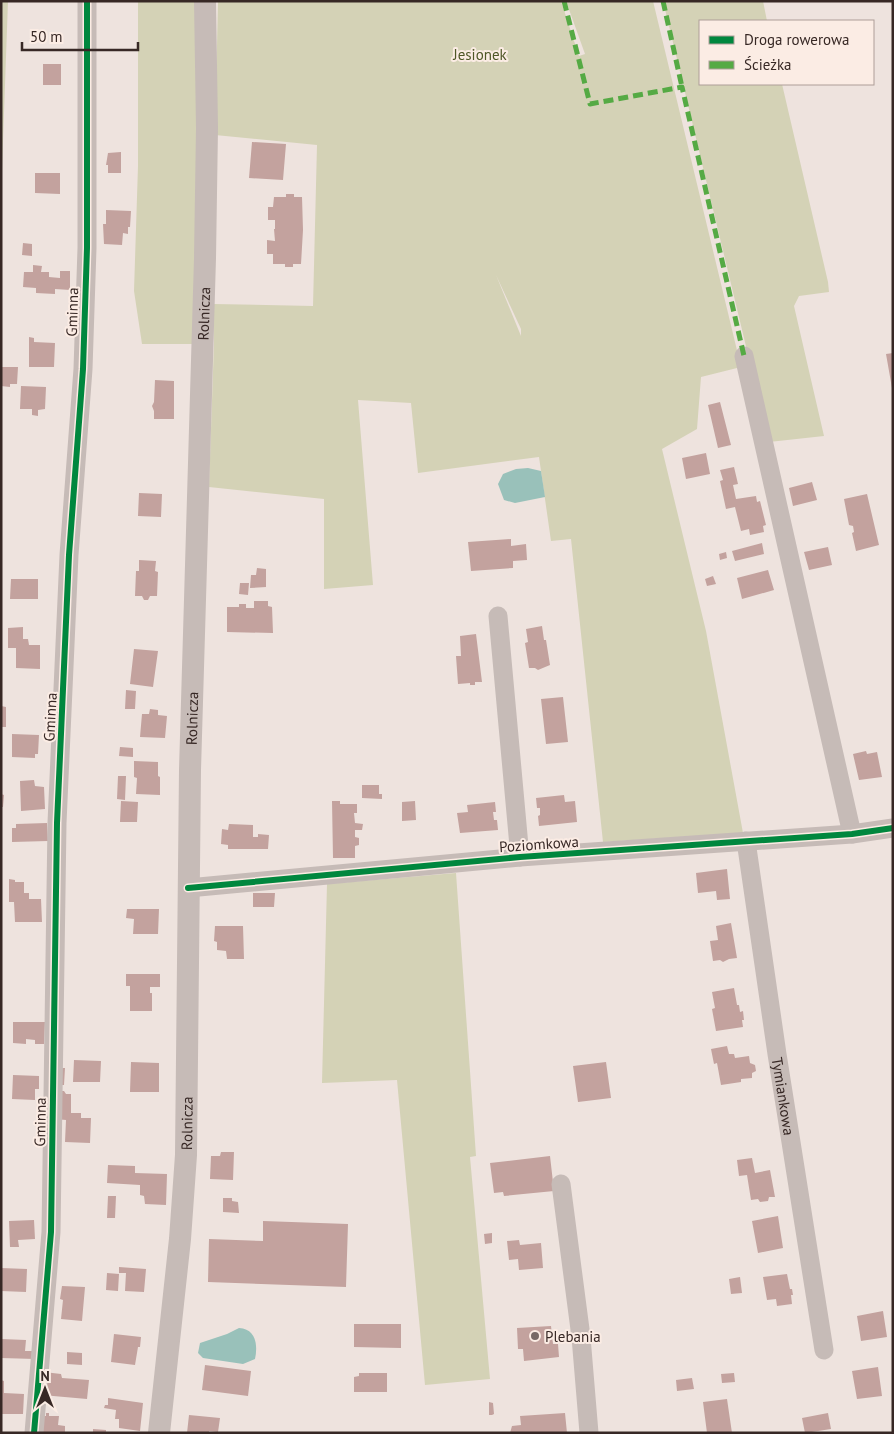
<svg xmlns="http://www.w3.org/2000/svg" width="894" height="1434" font-family="'PT Sans',sans-serif">
<style>
.green{fill:#d4d2b6;fill-rule:evenodd}
.water{fill:#99c1ba}
.building{fill:#c3a29e}
.lines{fill:none;stroke-linecap:round;stroke-linejoin:round}
.minor{stroke:#c6bbb7;stroke-width:19}
.tertiary{stroke:#c6bbb7;stroke-width:22}
.quiet{stroke:#5a4;stroke-width:5;stroke-dasharray:10 5;stroke-linecap:butt}
.cycleway-casing{stroke:#fbece4;stroke-width:9}
.cycleway{stroke:#00873e;stroke-width:6}
.poi-dot{fill:#776966;stroke:#fbece4;stroke-width:2}
.labels{text-anchor:middle;dominant-baseline:central;stroke-width:4;stroke-linejoin:round;paint-order:stroke}
.park-label{font-size:15px;fill:#4f5727;stroke:#fbece4}
.street-label{font-size:15px;fill:#372825;stroke:#fbece4}
.poi-label{font-size:15px;fill:#372825;stroke:#fbece4;text-anchor:start}
</style>
<rect width="100%" height="100%" fill="#eee3de"/>
<!-- green -->
<path class="green" d="M1,1H8L1,197Z
M138,1H197L195,344H142L134,291L138,166Z
M218,1H561L579,56L585,54L566,1H653L741,367L701,377L697,429L662,449L706,631L743,833L603,842L571,539L551,541L539,457L418,473L411,403L358,400L373,585L324,589V499L209,487L214,343L213,304L313,306L317,145L215,135ZM496,275L521,329V336Z
M663,1H763L767,21H700V84H782L828,282L829,292L799,296L794,306L824,436L769,442Z
M456,873L476,1156L470,1157L490,1379L425,1385L397,1080L322,1083L327,884Z"/>
<!-- water -->
<path class="water" d="M528,468L541,471L545,497L515,503L504,500L498,484L503,474L516,469Z
M239,1328C256,1329 258,1345 255,1359L243,1364L203,1358L198,1353L200,1343L227,1334Z"/>
<!-- building -->
<path class="building" d="M43,64H61V85H43Z
M252,142L286,144L283,180L249,178Z
M121,152V173H108V165H106L108,153Z
M35,173H60V194L35,193Z
M286,194H294V197H302L303,230L301,264H293V267H285V264H273V254H267V240L275,241L274,229H275V220H268V207H273L274,197H286Z
M106,210L131,211L130,227H128V234L123,233L122,245L104,244L103,224H106Z
M23,243L32,244V256L22,255Z
M33,265L42,266L41,272H49V277L60,278V271H70V290L55,289V294L36,293V288L23,287L24,272H33Z
M29,337L34,338V342L55,343L54,367H29Z
M893,353V388H892L886,354Z
M1,367H18L17,384H10V387L1,386Z
M155,380L174,381V419H154V411L152,406L154,402Z
M21,386L46,387L45,409L38,410V416L32,415V409H20Z
M720,402L731,445L718,448L708,405Z
M706,453L710,474L686,479L682,458Z
M734,467L738,484L733,485L736,499L756,496L757,502L760,501L766,525L763,526L764,532L750,535L749,529L741,531L735,507L726,509L720,481L723,480L720,470Z
M812,482L817,500L793,506L789,488Z
M139,493L162,494L161,517L138,516Z
M867,494L879,545L856,551L852,533L854,532L853,526L849,525L844,499Z
M511,539V546L526,544L527,560L513,561V568L471,571L468,542Z
M762,543L764,554L735,561L732,551Z
M828,547L832,565L809,570L804,552Z
M726,552L727,558L720,560L719,554Z
M139,560L156,561L155,571L158,572L157,596H150L148,600H144L142,596H135L136,571H139Z
M257,568L266,569V587L250,588L251,575H256Z
M768,570L774,590L742,599L737,578Z
M713,576L716,584L707,586L705,579Z
M11,579H38V599H10Z
M240,583H249L248,595L239,594Z
M254,601H268V606L272,607L273,633L227,632V607H239V604H246V608H254Z
M542,626L544,640H546L550,665L538,670L535,668H529L525,643L528,642L526,629Z
M23,627V639H28L29,645H40V669L16,668V648H8V628Z
M476,634L482,682H475V685H470V683L458,684L456,656H461L460,636Z
M134,649L158,651L153,687L130,684Z
M126,690L136,691L135,709H125Z
M563,697L568,742L546,744L541,699Z
M1,706L6,707V727H1Z
M150,709L158,710V715L167,716L165,738L140,737L142,714H149Z
M12,734L39,735L38,754H35V758L12,757Z
M120,747L133,748V757L119,756Z
M866,751L867,754L877,752L882,777L859,780L853,754Z
M134,761L158,762V776L160,777V795L136,794L137,778L134,777Z
M118,776H126L125,800L117,799Z
M34,780L35,786L44,787L45,809L21,811L20,781Z
M362,785H379V794H382V799L362,798Z
M1,794L4,795L3,807H1Z
M564,795L565,802L575,801L577,822L539,826L538,816L540,815V808H537L536,798Z
M121,801L138,802L137,822H120Z
M332,801H340V804H357V813H354L355,823L363,824L362,830H355V837L359,838V845L355,846V858H333Z
M415,801L416,820L402,821V802Z
M495,802L496,812H493L494,820H497L498,830L460,833L457,813L468,812L467,805Z
M47,823L48,841L12,842V828H16V824Z
M229,824L253,825V837H258V834L269,835L268,849H228V845L221,844L222,829L228,830Z
M727,869L730,899L717,900L716,891L698,893L696,873Z
M9,879L15,880V882H24V893H29V899H41L42,922H15L14,902H9Z
M253,893H275L274,907H253Z
M127,909H159L158,934H133L134,919L126,918Z
M731,923L737,958L729,959L723,962L720,960L713,961L710,941L718,940L716,926Z
M215,926H243L244,959H227L226,951L217,950V942L214,941Z
M126,974H160V987H150V993H152V1011H130V986H126Z
M734,988L737,1005H739L740,1012L743,1011L744,1020H742L743,1027L716,1031L712,1009L715,1008L712,992Z
M13,1022H45L44,1044H35V1040L26,1039V1044L13,1043Z
M727,1046L729,1054H734L735,1058L749,1056L750,1063L755,1065L756,1071L752,1073V1078L741,1079V1082L721,1085L717,1063L714,1064L711,1049Z
M74,1060L101,1061L100,1082H73Z
M131,1062L159,1063V1092H130Z
M606,1062L611,1098L578,1102L573,1066Z
M57,1068H65L64,1085H57Z
M13,1075L39,1076V1089H35V1100L12,1099Z
M56,1091H64L66,1094H71V1113H81V1118H91L90,1143L65,1142L66,1120L55,1119Z
M221,1152H234L233,1180L210,1179L211,1156H220Z
M550,1156L554,1191L504,1196L503,1192L494,1193L490,1163Z
M752,1158L755,1173L770,1170L775,1197H769L768,1201L760,1202L758,1199L751,1200L747,1175L739,1176L737,1160Z
M108,1165L135,1166V1173L167,1174L166,1205L145,1204L144,1196L140,1195V1185L107,1183Z
M108,1196H116L115,1218H107Z
M223,1198H232V1201L238,1202L239,1213L223,1212Z
M778,1216L783,1248L758,1253L752,1221Z
M34,1220L35,1239L18,1240L19,1247H10L9,1221Z
M263,1221L348,1224L346,1287L208,1282L209,1239L263,1241Z
M492,1233V1243L485,1244L484,1234Z
M519,1240L520,1245L541,1243L543,1268L519,1270L518,1259L509,1260L507,1241Z
M119,1267L146,1269L144,1292L125,1291L126,1273H119Z
M1,1268L27,1269L26,1292L1,1291Z
M107,1273L119,1274L118,1291L106,1290Z
M787,1274L790,1289H792L793,1295H791L792,1304L777,1306L776,1299L767,1300L763,1277Z
M740,1277L742,1293L731,1294L729,1279Z
M62,1286L85,1287L82,1321L61,1319L63,1300L60,1299Z
M883,1311L887,1337L861,1341L857,1316Z
M354,1324H401V1348L354,1347Z
M551,1326L553,1344H558L559,1357L524,1361L523,1349H518L517,1328Z
M114,1334L141,1337L140,1347H138L135,1365L111,1362Z
M1,1339L26,1340L25,1351H35V1359L1,1358Z
M67,1352L82,1353V1365L67,1364Z
M205,1365L251,1371L248,1396L202,1390Z
M878,1367L882,1396L857,1399L852,1371Z
M44,1372L61,1374L62,1378L89,1380L87,1399L42,1395Z
M359,1373H387V1392H354V1377L359,1376Z
M734,1373L735,1382L722,1383L721,1374Z
M692,1378L694,1389L677,1391L676,1380Z
M1,1380L4,1381V1393L24,1394L23,1414H1Z
M108,1398L143,1403L140,1431L119,1428V1419H115L116,1410L104,1408L105,1405H108Z
M727,1399L732,1433H707L703,1402Z
M489,1402L493,1403L494,1414L492,1415H489Z
M46,1413H49V1416H59L58,1425L65,1426V1433H40V1416H46Z
M565,1413L567,1433H510L512,1426L521,1425L520,1416Z
M828,1413L831,1429L805,1433L802,1418Z
M189,1415L220,1418L218,1432L209,1431V1433H187Z
M93,1429L106,1430V1433H93Z"/>
<g class="lines">
<!-- minor -->
<g class="minor">
<path d="M744,356L852,834"/>
<path d="M498,616L520,857"/>
<path id="s1" d="M746,841L777,1054L824,1350"/>
<path d="M188,888L520,857L852,834L893,828"/>
<path d="M561,1184L581,1337L589,1433"/>
<path d="M34,1433L51,1232L57,823L69,555L83,369L87,248V1"/>
</g>
<!-- tertiary -->
<path class="tertiary" id="s2" d="M159,1433L180,1239L186,1155L190,770L205,258L207,128L205,1"/>
<!-- quiet -->
<path class="quiet" d="M564,1L590,104L682,87L744,356
M663,1L682,87"/>
<!-- cycleway casing -->
<g class="cycleway-casing">
<path id="cycleway" d="M188,888L520,857L852,834L893,828
M34,1433L51,1232L57,823L69,555L83,369L87,248V1"/>
</g>
<!-- cycleway -->
<use href="#cycleway" class="cycleway"/>
</g>
<!-- markers -->
<circle class="poi-dot" cx="535" cy="1336" r="5"/>
<g class="labels">
<!-- park labels -->
<g class="park-label">
<text x="480" y="54">Jesionek</text>
</g>
<!-- street labels -->
<g class="street-label">
<text transform="translate(72 312) rotate(-88)">Gminna</text>
<text stroke="none"><textPath href="#s2" startOffset="1121">Rolnicza</textPath></text>
<text transform="translate(50 717) rotate(-87)">Gminna</text>
<text stroke="none"><textPath href="#s2" startOffset="716">Rolnicza</textPath></text>
<text transform="translate(539 844) rotate(-4)">Poziomkowa</text>
<text stroke="none"><textPath href="#s1" startOffset="258">Tymiankowa</textPath></text>
<text transform="translate(40 1122) rotate(-89)">Gminna</text>
<text stroke="none"><textPath href="#s2" startOffset="311">Rolnicza</textPath></text>
</g>
<!-- poi labels -->
<g class="poi-label">
<text x="545" y="1336">Plebania</text>
</g>
</g>
<!-- border -->
<rect width="894" height="1434" fill="none" stroke="#372825" stroke-width="5"/>
<!-- legend -->
<rect x="699" y="20" width="175" height="65" fill="#fbece4" stroke="#ad9e98"/>
<rect x="709" y="36" width="25" height="8" fill="#00873e" stroke="#ad9e98"/>
<text x="744" y="45" font-size="15" fill="#372825">Droga rowerowa</text>
<rect x="709" y="61" width="25" height="8" fill="#55aa44" stroke="#ad9e98"/>
<text x="744" y="70" font-size="15" fill="#372825">Ścieżka</text>
<!-- north arrow -->
<g transform="translate(45 1389)" stroke="#fbece4" stroke-width="4" paint-order="stroke">
<path d="M0-4L9 19L0 12L-9 19Z" fill="#372825"/>
<text y="-8" font-size="14" font-weight="bold" text-anchor="middle" fill="#372825">N</text>
</g>
<!-- scale -->
<path d="M22 42v8h116v-8" fill="none" stroke="#372825" stroke-width="2.5"/>
<text x="30" y="42" font-size="15" fill="#372825" stroke="#fbece4" stroke-width="4" paint-order="stroke">50 m</text>
</svg>
